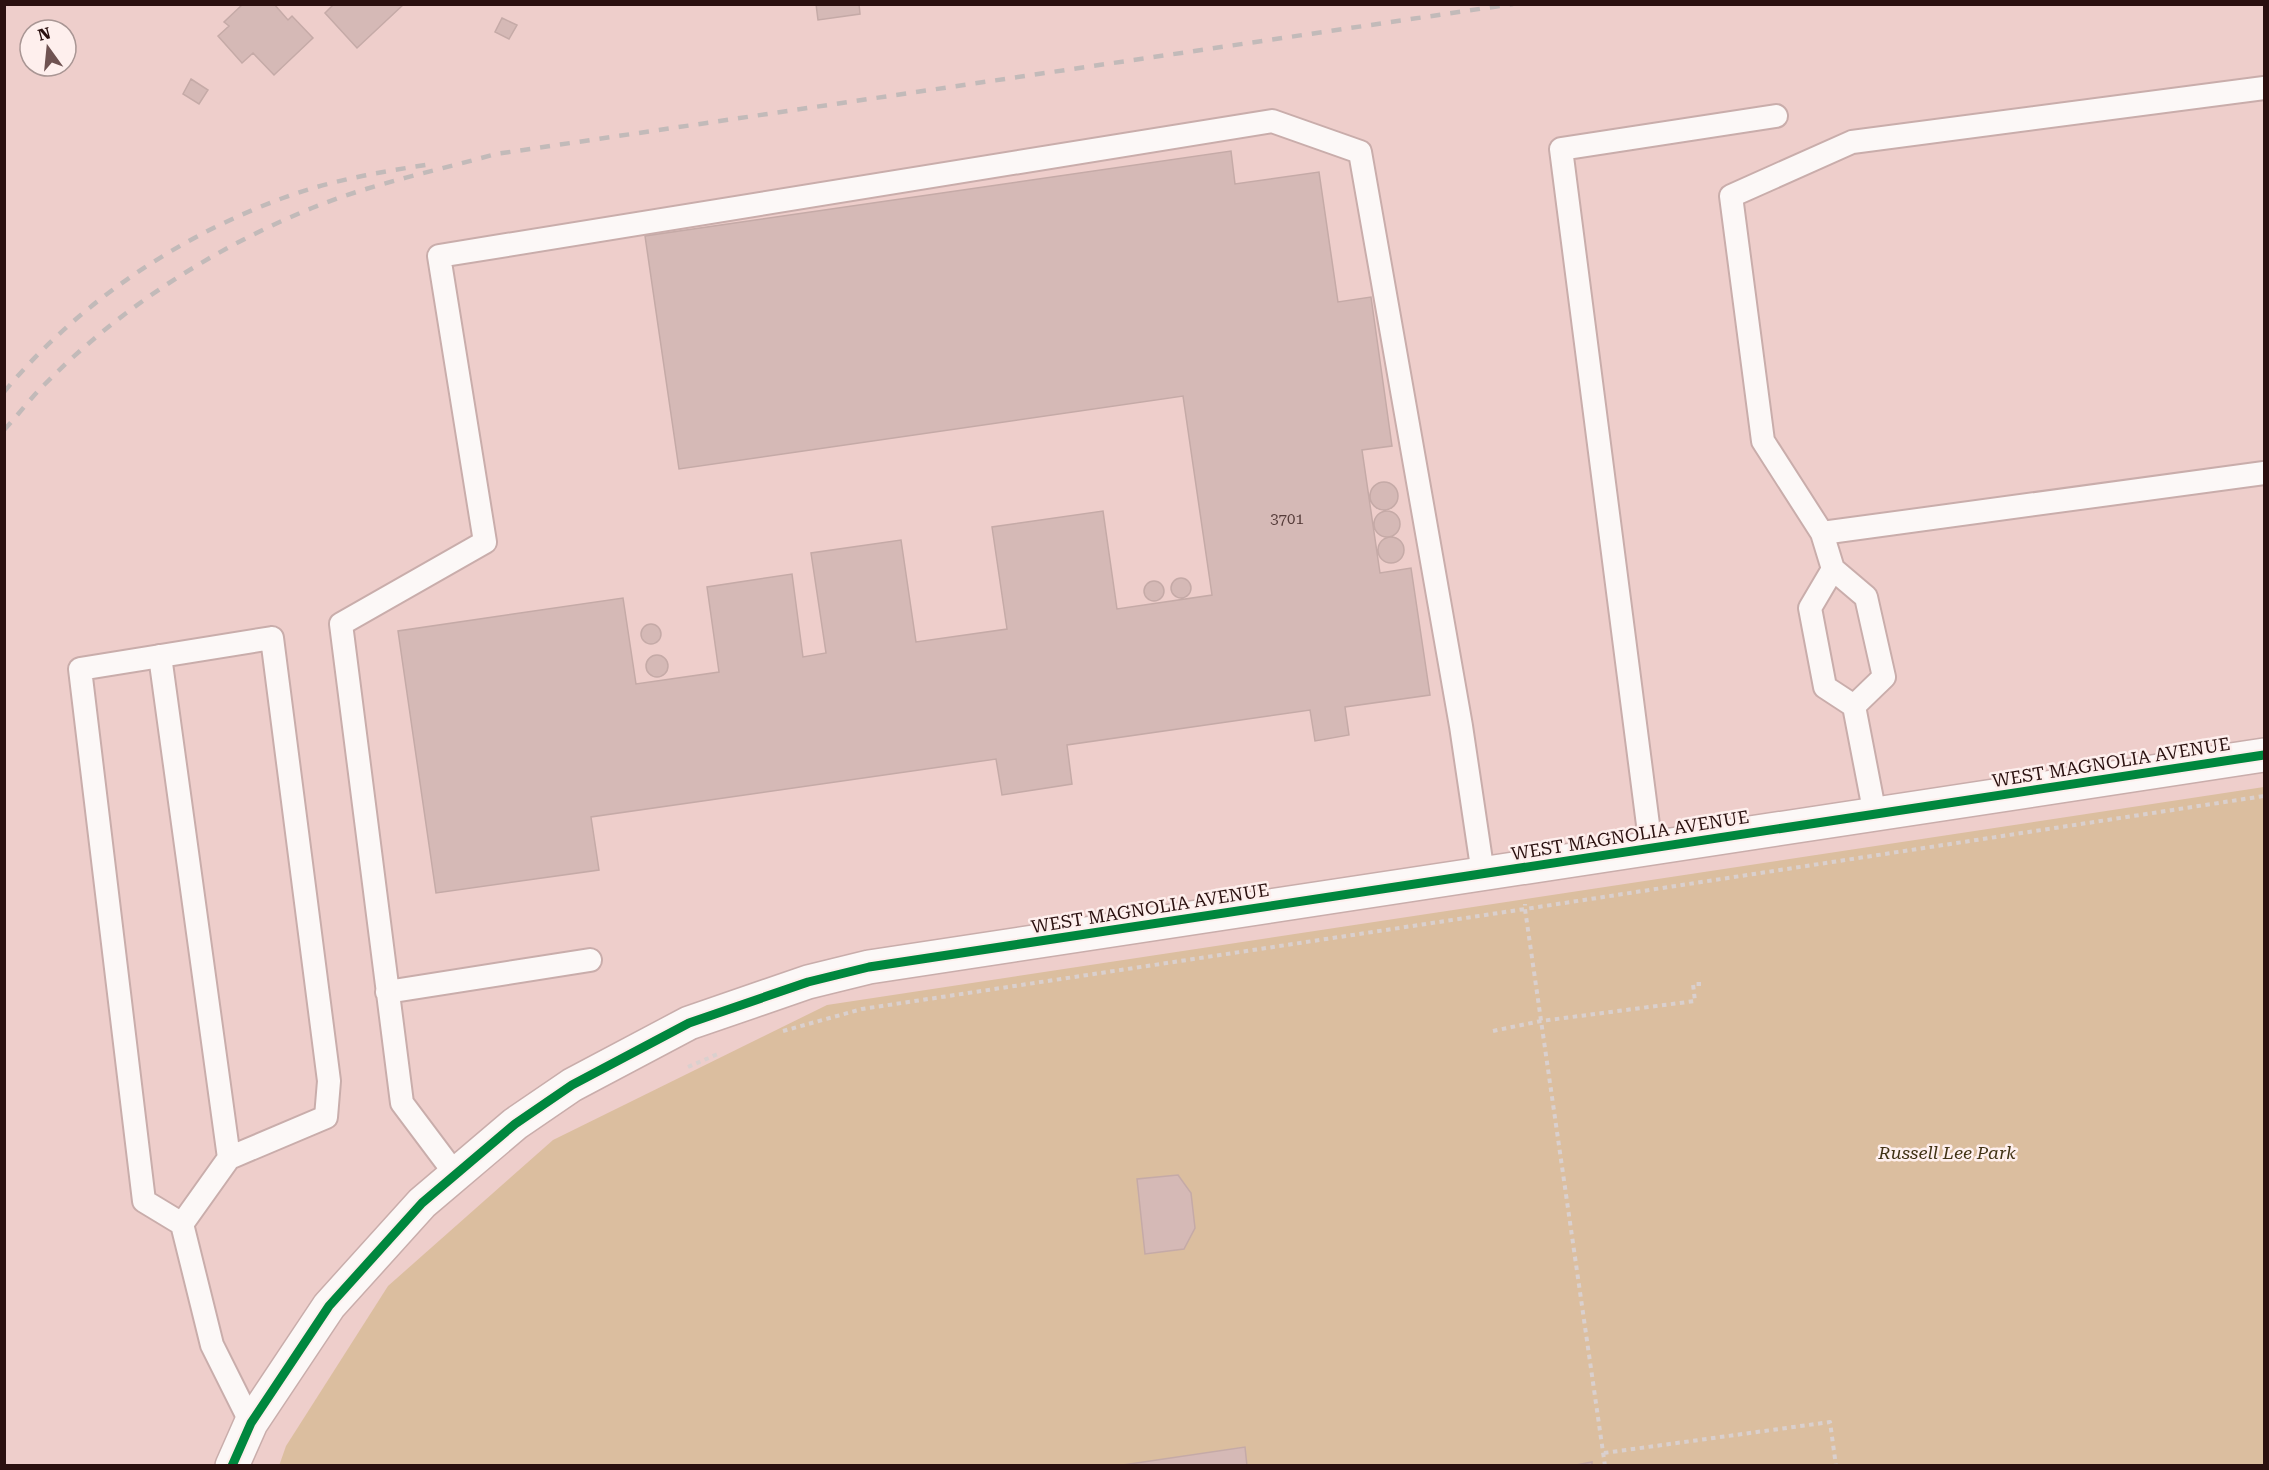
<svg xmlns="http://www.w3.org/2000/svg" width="2269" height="1470" font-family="'Roboto Serif',serif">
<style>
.green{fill:#dbbe9f}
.building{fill:#d5b9b6;stroke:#c5aaa7;stroke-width:1.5}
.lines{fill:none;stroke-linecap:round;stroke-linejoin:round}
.service-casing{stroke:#c9adab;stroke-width:26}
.minor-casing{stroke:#c9adab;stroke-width:36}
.path{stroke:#dad0ce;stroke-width:4;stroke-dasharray:4.5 4.5;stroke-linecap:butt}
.service{stroke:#fcf8f7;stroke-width:22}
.minor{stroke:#fcf8f7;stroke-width:33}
.rail{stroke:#c2bab9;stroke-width:4.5;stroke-dasharray:10 10;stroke-linecap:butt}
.cycleway-casing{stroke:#feefed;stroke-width:13}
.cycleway{stroke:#00873e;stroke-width:9}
.labels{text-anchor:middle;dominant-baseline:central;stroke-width:5;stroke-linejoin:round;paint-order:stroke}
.number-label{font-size:15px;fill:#563c3a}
.street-label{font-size:18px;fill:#2a100f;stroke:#feefed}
.park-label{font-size:18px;font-style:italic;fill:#403214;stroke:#feefed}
</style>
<rect width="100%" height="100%" fill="#eececb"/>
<!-- green -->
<path class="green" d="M2264,787V1465L279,1466L286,1446L388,1286L553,1140L827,1005Z"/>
<!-- building -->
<path class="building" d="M243,4H274L288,20L292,16L313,38L274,75L253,53L242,63L218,36L229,26L224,22Z
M334,4H404L357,48L325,13Z
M816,4H859L860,14L818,20Z
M502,18L517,25L509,39L495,32Z
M191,79L208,90L199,104L183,94Z
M1231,151L1235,184L1319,172L1338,302L1371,297L1392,446L1362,450L1380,573L1411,568L1430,695L1345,707L1349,735L1315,741L1310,710L1067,745L1072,784L1002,795L996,759L591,817L599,870L436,893L398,631L623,598L636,684L719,672L707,587L792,574L803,657L826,653L811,553L901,540L916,642L1007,629L992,527L1103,511L1117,609L1212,595L1183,396L679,469L645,236Z
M1370 496a14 14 0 1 1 28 0a14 14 0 1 1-28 0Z
M1374 524a13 13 0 1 1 26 0a13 13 0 1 1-26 0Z
M1378 550a13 13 0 1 1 26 0a13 13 0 1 1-26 0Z
M1171 588a10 10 0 1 1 20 0a10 10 0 1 1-20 0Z
M1144 591a10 10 0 1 1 20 0a10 10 0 1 1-20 0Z
M641 634a10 10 0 1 1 20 0a10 10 0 1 1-20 0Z
M646 666a11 11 0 1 1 22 0a11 11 0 1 1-22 0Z
M1178,1175L1191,1193L1195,1228L1184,1249L1145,1254L1137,1179Z
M1245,1447L1247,1466H1116Z
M1592,1462V1466H1571Z"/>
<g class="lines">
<!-- service casing -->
<g class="service-casing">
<path id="service" d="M1822,533L2264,473
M1833,569L1810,608L1825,687L1854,706L1875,815
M160,656L229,1158
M1854,706L1884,677L1866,597L1833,569L1822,533L1763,441L1731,196L1852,142L2264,88
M1651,848L1561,149L1776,116
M387,992L590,960
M456,1175L402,1103L341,624L485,542L439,256L1272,121L1360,152L1461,726L1483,874
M182,1224L229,1158L326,1117L329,1081L272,638L80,669L144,1201L182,1224L212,1345L251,1423"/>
</g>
<!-- minor casing -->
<g class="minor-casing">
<path id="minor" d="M232,1466L251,1423L329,1306L422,1203L515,1124L572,1085L689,1023L808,982L869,967L2264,755"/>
</g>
<!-- path -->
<path class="path" d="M783,1031L862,1009L1525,909V904
M1493,1031L1541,1021L1695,1001L1693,984H1701
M688,1067L720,1053
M1604,1453L1830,1422L1836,1466
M1605,1466L1525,909L2264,796"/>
<!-- service -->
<use href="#service" class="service"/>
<!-- minor -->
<use href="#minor" class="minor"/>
<!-- rail -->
<path class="rail" d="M4,392C77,304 177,237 283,198C331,180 381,172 431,164
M4,430C18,415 30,399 44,385C120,308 212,249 312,208C371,184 435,171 496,154L1513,4"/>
<!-- cycleway casing -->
<g class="cycleway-casing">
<path id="cycleway" d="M232,1466L251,1423L329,1306L422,1203L515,1124L572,1085L689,1023L808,982L869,967L2264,755"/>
</g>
<!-- cycleway -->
<use href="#cycleway" class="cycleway"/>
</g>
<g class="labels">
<!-- number labels -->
<g class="number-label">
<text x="1287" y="519">3701</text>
</g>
<!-- street labels -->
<g class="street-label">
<text transform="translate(2111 762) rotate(-9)">WEST MAGNOLIA AVENUE</text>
<text transform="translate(1630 835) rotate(-9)">WEST MAGNOLIA AVENUE</text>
<text transform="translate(1150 908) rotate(-9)">WEST MAGNOLIA AVENUE</text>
</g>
<!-- park labels -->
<g class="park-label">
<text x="1947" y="1152">Russell Lee Park</text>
</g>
</g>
<!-- border -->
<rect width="2269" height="1470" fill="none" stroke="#2a100f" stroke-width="12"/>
<!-- north arrow -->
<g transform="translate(48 48) rotate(345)"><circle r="28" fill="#feefed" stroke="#a99694" stroke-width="1.5"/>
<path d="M0-4.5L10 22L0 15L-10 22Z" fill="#6f5251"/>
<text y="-9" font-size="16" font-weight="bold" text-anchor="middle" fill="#2a100f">N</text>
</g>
</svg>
